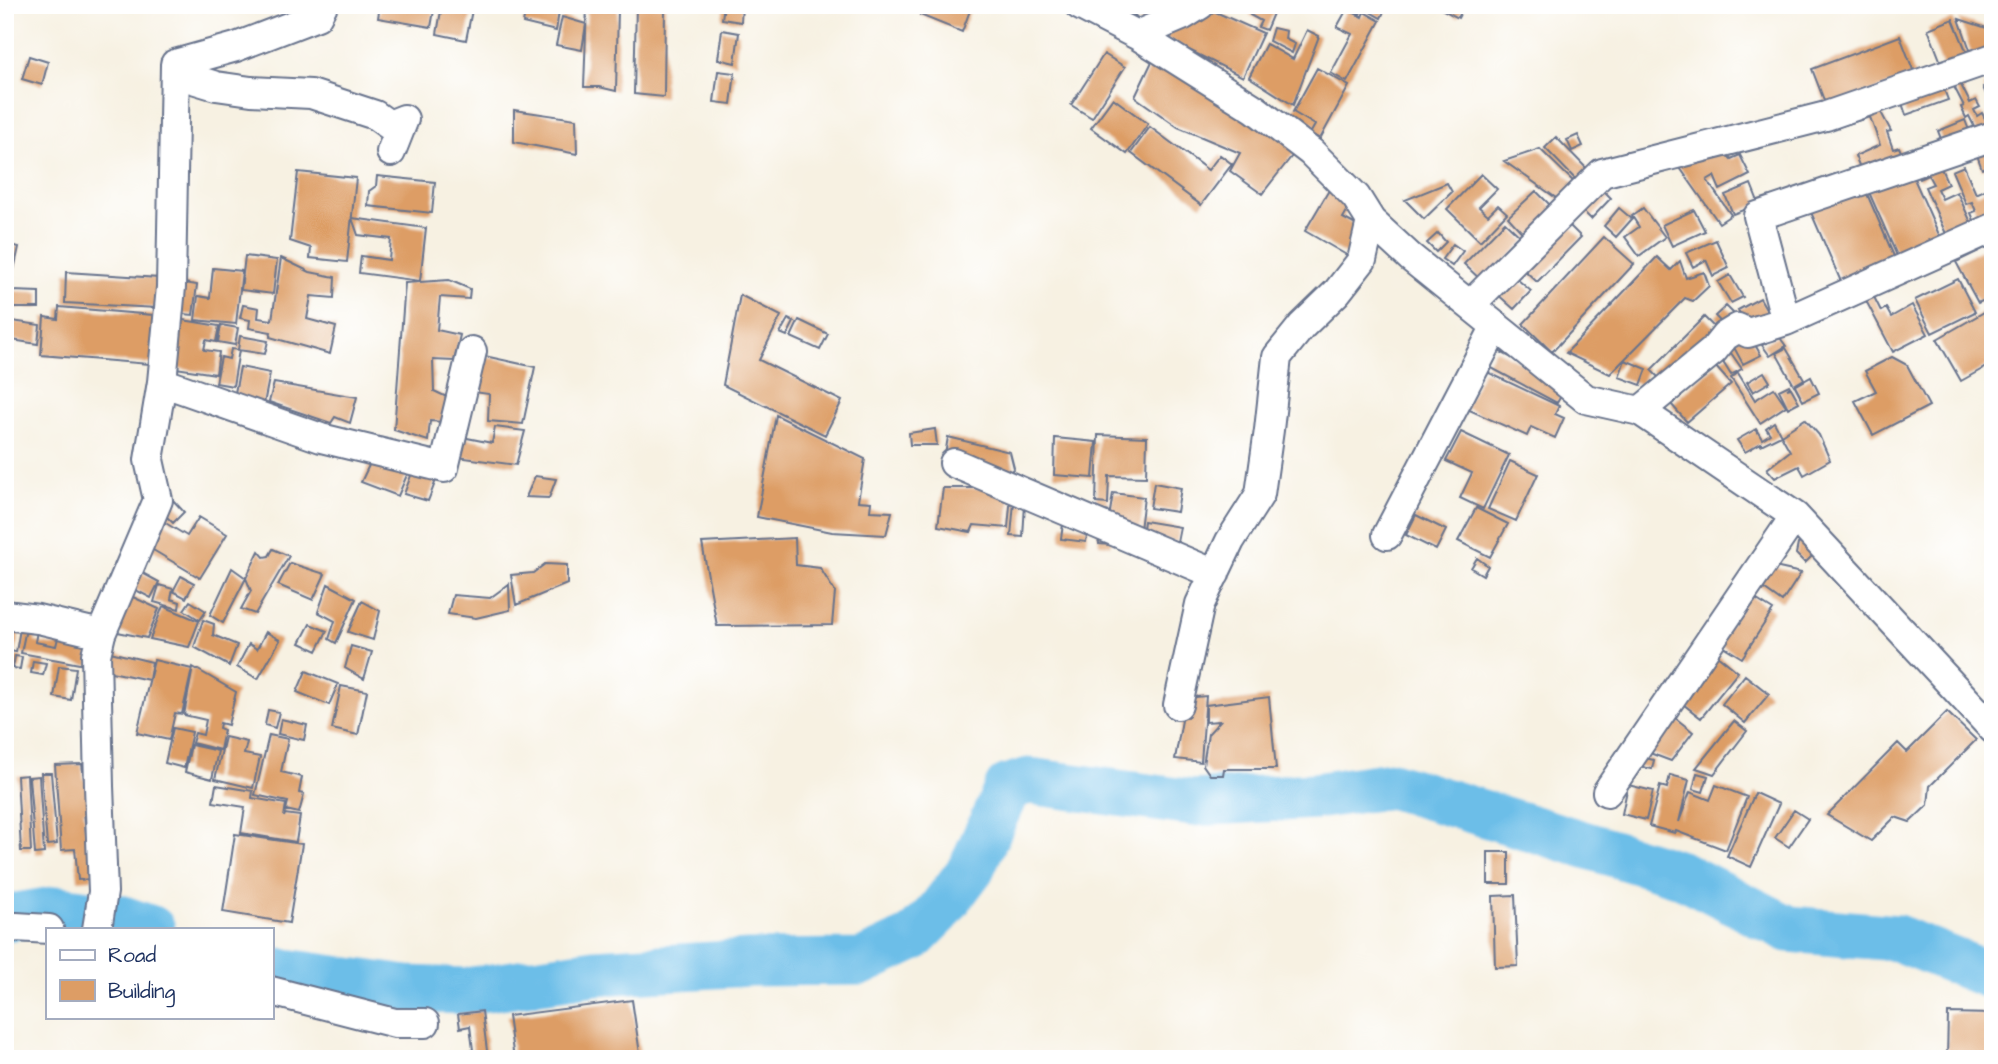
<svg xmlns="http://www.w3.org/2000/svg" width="1998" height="1064" font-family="'Architects Daughter',sans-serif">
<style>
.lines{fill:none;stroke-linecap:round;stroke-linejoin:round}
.river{stroke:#6cbee8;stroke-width:47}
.building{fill:#dd9d65}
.minor-casing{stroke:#68738c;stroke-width:32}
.minor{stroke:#fff;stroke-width:28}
</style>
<rect width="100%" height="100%" fill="#fff"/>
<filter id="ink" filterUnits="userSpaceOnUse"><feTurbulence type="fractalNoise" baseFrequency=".0143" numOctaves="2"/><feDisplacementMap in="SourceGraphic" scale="14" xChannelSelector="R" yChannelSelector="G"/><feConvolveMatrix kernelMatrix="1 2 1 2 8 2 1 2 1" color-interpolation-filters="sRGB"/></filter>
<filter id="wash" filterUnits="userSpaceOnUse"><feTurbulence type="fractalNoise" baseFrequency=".00686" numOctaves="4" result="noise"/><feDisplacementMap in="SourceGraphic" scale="28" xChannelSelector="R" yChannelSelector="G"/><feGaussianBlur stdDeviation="1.57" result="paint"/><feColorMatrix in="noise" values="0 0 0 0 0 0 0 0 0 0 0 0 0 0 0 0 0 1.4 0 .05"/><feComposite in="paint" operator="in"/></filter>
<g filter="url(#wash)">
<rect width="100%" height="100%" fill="#f7f1e2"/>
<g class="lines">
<!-- river -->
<path class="river" d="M5,918L60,909L117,917L152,929
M271,970L407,989L466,991L595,972L749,963L862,962L913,938L938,913L971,869L1008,787L1029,781L1193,803L1315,796L1391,785L1680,874L1789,929L1897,938L1993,977"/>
</g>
<g id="blocks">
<!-- building -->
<path class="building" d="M380,5H435L431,27L378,18Z
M442,5H473L466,40L437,34Z
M527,5H560L556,31L523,23Z
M587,5H616V9H618L616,91L599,87H584Z
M636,5L665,6L664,97L634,94Z
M724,5H742L741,22L722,19Z
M924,5H972L962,32L920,15Z
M1124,5H1181L1146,26Z
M1256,5H1261L1274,11L1266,30L1258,27L1261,21L1250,15Z
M1343,5H1387L1381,18L1363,8L1360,14Z
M1434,5H1465L1458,18Z
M1202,6L1263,33L1243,77L1163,37Z
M1347,9L1362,17L1364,12L1380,21L1347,82L1331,73L1352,34L1337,27Z
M562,17L586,24L582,50L556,45Z
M1953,19L1970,60L1944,70L1928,29Z
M1959,19L1993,30V52L1973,58Z
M1273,28L1286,31L1285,39L1295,44L1292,53L1269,41Z
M722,30L739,33L735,63L718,59Z
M1307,30L1319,36L1293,105L1249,77L1266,44L1293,59Z
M1900,36L1915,75L1827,108L1812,69Z
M1157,51L1299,147L1262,194L1230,171L1240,153L1178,127L1135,97Z
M1104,54L1125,67L1092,118L1071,105Z
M29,56L48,62L42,85L22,79Z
M1317,68L1349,86L1320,139L1310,134L1315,125L1293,112Z
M1961,70L1966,83L1961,85L1970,103L1976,100L1980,107L1974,110L1977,116L1982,113L1990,128L1978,134L1969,116L1966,118L1961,107L1964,106L1948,75Z
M718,71L735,73L731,104L714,102Z
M1941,82L1948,100L1906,115L1900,97Z
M1993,83V111L1983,87Z
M1113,98L1148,124L1127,154L1091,128Z
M1876,103L1891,131L1887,132L1893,149L1899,147L1906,163L1864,177L1855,156L1880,145L1870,117L1838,127Z
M514,110L576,119L577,154L514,142Z
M1965,120L1972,138L1945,149L1938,131Z
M1150,127L1208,170L1220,155L1232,164L1201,205L1131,153Z
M1578,135L1583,146L1572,151L1567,140Z
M1556,137L1592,174L1581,185L1545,148Z
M1986,148L1991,155L1993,154V164L1982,169L1976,152Z
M1540,149L1579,187L1563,203L1504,161Z
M1721,149L1731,159L1740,155L1750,175L1720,190L1714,176L1707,180L1731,215L1719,223L1678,165Z
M1940,166L1948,184L1937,189L1942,199L1957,192L1976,233L1951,245L1925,187L1933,184L1928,175L1919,179L1914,167Z
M1964,166L1976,194L1989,188L1993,198V224L1978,230L1971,213L1976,211L1972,202L1966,204L1952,171Z
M298,172L356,178L347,262L310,258L311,248L290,241Z
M1911,172L1945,248L1902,267L1868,190Z
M1481,174L1497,189L1479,207L1488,215L1498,205L1507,213L1480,241L1447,209Z
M377,176L435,182L432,213L368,206L369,191L376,186Z
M1447,183L1452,192L1424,219L1405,200Z
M1751,184L1759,204L1733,214L1725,195Z
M1332,185L1355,197L1343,218L1365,230L1350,257L1305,231Z
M1599,186L1611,198L1591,219L1579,207Z
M1864,187L1899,268L1845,291L1810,210Z
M1536,191L1557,212L1528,239L1508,217Z
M1619,208L1632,219L1616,237L1604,226Z
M1643,208L1665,237L1639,256L1625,237L1639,227L1632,216Z
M1694,210L1705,231L1672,246L1662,225Z
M352,218L426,228L420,281L359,273L361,256L389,260L391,239L358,235Z
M1563,219L1581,237L1537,282L1518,264Z
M1505,222L1525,241L1484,283L1464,264Z
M1438,233L1446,242L1436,252L1427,243Z
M1604,237L1634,264L1552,352L1523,324Z
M1716,240L1729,268L1713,276L1706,260L1693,267L1686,253Z
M5,244L19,247L12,279L5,278Z
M1453,244L1463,251L1452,266L1442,259Z
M1989,246L1993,254V296L1978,303L1956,262Z
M245,256L277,260L273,294L241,290Z
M1657,257L1671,270L1680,261L1686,278L1704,272L1709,286L1693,301L1685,298L1610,374L1566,353Z
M281,258L310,272L335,277L334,298L311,296L307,319L336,327L330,354L270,337L271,332L249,328L250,320L240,318L243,305L259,308L258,318L272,320Z
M213,268L242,271L236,324L195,320L198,296L210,298Z
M66,272L159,278L157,308L65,303Z
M1511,274L1531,291L1514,309L1495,292Z
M1730,275L1743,297L1731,303L1718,282Z
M1958,279L1975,312L1932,333L1915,300Z
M449,280L470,289L469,299L440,297L437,330L460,335L454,361L433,360L434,391L449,398L444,422L430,421L428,441L394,430L405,283Z
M178,282L197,285L193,315L174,313Z
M13,291L39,292V308H13Z
M1872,293L1881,311L1886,308L1891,317L1912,305L1928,334L1893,352L1864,297Z
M740,295L781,316L759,360L842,401L825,435L723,385Z
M1760,298L1773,321L1752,333L1738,310Z
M1726,306L1746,326L1735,337L1715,316Z
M59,307L165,316L161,365L41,355L44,317L58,319Z
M1993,307V363L1961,381L1937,339Z
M1704,317L1726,339L1673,392L1651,370Z
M177,319L219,326L216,342L206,340L204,350L219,352L216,374L169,367Z
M788,319L794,322L787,336L780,333Z
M5,320L40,325L38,344L5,339Z
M799,320L828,334L820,350L791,337Z
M221,325L238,328L235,345L218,342Z
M1748,333L1761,355L1743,364L1731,342Z
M1778,335L1786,346L1770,356L1762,345Z
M240,336L268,341L265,354L238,350Z
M1786,348L1804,379L1794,385L1776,353Z
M231,349L239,350L233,386L216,383L221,357L229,359Z
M1495,349L1566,387L1557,403L1486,365Z
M1731,353L1742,369L1731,375L1721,359Z
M480,355L535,367L523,424L488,421L489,394L474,392Z
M1892,357L1907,365L1929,406L1873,435L1855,401L1876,391L1865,371Z
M1625,360L1647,369L1641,385L1619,377Z
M1715,366L1731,384L1687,422L1671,404Z
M240,367L270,373L264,404L234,398Z
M1483,370L1559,406L1555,414L1564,418L1555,438L1531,427L1527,436L1465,408Z
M1764,372L1770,382L1753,392L1747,382Z
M1738,373L1755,400L1774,388L1786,406L1760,423L1731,378Z
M1811,377L1819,393L1803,401L1795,386Z
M274,383L357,397L350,423L335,417L331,423L269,402Z
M1789,385L1790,387L1787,389L1791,388L1799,402L1788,408L1779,390Z
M776,415L865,459L858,501L871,502L870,511L892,512L886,535L832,532L757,517Z
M1805,419L1819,435L1830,460L1804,475L1799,466L1775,478L1767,469L1790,451L1781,435Z
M1774,422L1781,435L1761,445V443L1745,452L1737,440L1756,429L1762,439L1770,434L1766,428Z
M495,427L525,431L516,465L457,457L462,437L492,443Z
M935,429L937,445H910L909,433Z
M1461,432L1509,455L1483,509L1460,498L1472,473L1446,461Z
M1098,435L1147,437L1146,477L1109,476L1108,504L1096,503Z
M948,437L1010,452L1014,468L1004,478L1012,484L1008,528L974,525L971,532L938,526L943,488H995L944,461Z
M1055,438L1096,442L1093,478L1054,475Z
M372,459L410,468L398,496L361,482Z
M1510,461L1538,474L1516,521L1488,509Z
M412,473L438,475L428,501L404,494Z
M535,476L556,479L549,498L526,497Z
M1154,483L1181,488L1177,512L1150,508Z
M1113,493L1144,497L1139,538L1113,536L1110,545L1099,544L1095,509L1110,512Z
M172,499L184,512L173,523L161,511Z
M1014,502L1025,504L1023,537L1011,536Z
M1476,508L1508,524L1490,557L1458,541Z
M1416,515L1446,530L1436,550L1406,535Z
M199,517L227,534L200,578L143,544L159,519L187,536Z
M1144,521L1180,527L1177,542L1142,536Z
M1063,524L1088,528L1086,542L1061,539Z
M795,538L796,565L820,568L835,592L832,625L717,626L702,543Z
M1811,539L1820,548L1805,563L1796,554L1798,544Z
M273,549L289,556L255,614L241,609L251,591L246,578L259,551L264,557L269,556Z
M1477,558L1488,566L1483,575L1471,568Z
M290,563L325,574L313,600L278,585Z
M545,564L567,565V584L516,605L511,575L533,573Z
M1770,566L1801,573L1782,602L1757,584Z
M232,568L246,578L223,623L210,615Z
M135,569L159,582L151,598L126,585Z
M181,576L194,583L186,598L173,591Z
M328,584L356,599L336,643L329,639L335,621L318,612Z
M509,584L510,610L476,618L448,614L453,595L490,598Z
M159,585L173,589L171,599L180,602L179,609L154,602Z
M122,592L159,609L147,638L108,630Z
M1749,595L1773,610L1742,658L1718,643Z
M190,601L206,611L200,620L184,610Z
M362,601L380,611L373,640L348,632Z
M163,606L199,621L189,647L150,639Z
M203,620L214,624L213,635L237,645L229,666L194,647Z
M5,621L21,623L16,652L10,651V678H5Z
M27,624L38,626L35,642L56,646L60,629L87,634L90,666L21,653Z
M310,624L327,631L317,651L300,643Z
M266,632L280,640L258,679L237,667L249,644L257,649Z
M351,646L372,652L364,679L345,668Z
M1711,650L1738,672L1701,718L1674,697Z
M106,651L152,662L149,680L102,670Z
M15,656L22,657L20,669L13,668Z
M154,660L192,669L182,714L175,713L169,740L137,733Z
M33,661L46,663L43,675L31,673Z
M59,666L76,668L71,700L54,697Z
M193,667L236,692L228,725L220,723L219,728L224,730L220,750L192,743L195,733L203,735L206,720L184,715Z
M306,671L338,684L329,705L297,692Z
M1745,675L1769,694L1745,723L1722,704Z
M341,686L367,691L358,735L332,729Z
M1206,696L1201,762L1175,759L1186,698Z
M1269,697L1276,769H1224L1223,775H1210L1203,765L1208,734L1220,721L1206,722V705Z
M268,710L279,712L275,728L265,725Z
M1947,712L1976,740L1930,786L1928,805L1910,822L1895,817L1871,841L1827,815L1898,743L1907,752Z
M1674,717L1693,732L1671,761L1647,752Z
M281,719L307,725L304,740L278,734Z
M1734,721L1747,731L1714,774L1696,768Z
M173,728L192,732L184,768L165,763Z
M269,735L288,739L281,772L302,777L299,793L304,794L299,813L286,810L288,802L255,795Z
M225,737L247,742L244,754L260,757L253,788L215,779Z
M191,745L218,751L212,779L185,772Z
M1640,757L1654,760L1652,769L1638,766Z
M82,764L84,780L95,779L97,810L84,811L86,835L98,834L92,879L78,880L75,849L61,850L55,765Z
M41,773H51L57,844L47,845Z
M1697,773L1708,776L1703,792L1693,789Z
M27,775L31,851H21L17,776Z
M1670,775L1689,780L1679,822L1690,792L1710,800L1716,785L1747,797L1726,850L1676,831L1675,833L1649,826L1660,786L1667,788Z
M39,776L44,853L35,854L29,777Z
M216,785L253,791L252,798L286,804L284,817L285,814L300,816L296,842L241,833L245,807L213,802Z
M1628,785L1653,791L1646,820L1622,814Z
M1755,793L1779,804L1751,867L1727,856Z
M1794,810L1808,819L1789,847L1775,838Z
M235,834L302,844L289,923L223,912Z
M1488,852H1509V884H1488Z
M1515,895L1518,966L1495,967L1493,896Z
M632,1000L640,1054L606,1059H514L508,1016Z
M482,1011L488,1059H463L462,1051L473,1050L470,1026L460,1028L458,1014Z
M1948,1013L1993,1014V1059H1947Z"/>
</g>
</g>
<g filter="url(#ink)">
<use href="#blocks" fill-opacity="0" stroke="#68738c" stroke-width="2"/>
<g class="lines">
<!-- minor casing -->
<g class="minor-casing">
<path id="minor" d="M1079,5L1137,35L1255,109L1311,152L1356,197L1371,221L1410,257L1586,399L1640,411L1795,516L1993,729
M1137,35L1184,15L1200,5
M183,76L216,86L251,91L311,94L375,115L389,125L404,119L391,152
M1470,305L1602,173L1826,116L1993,58
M1786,321L1758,216L1993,136
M162,382L321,438L444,468L472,351
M1640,411L1713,351L1725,336L1738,328L1748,333L1786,321L1993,228
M954,463L1215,574
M1387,535L1496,326
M5,615L38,619L101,634
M1178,705L1200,604L1230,541L1260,494L1269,430L1277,357L1302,326L1337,292L1362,260L1371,221
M1607,792L1795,516
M97,929L103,892L99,786L96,655L101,634L158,500L149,460L162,382L171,287L175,64L236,47L317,16L323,5
M5,930L16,927L49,929
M271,991L395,1023H425"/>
</g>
<!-- minor -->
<use href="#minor" class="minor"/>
</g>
</g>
<!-- margin -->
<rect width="1998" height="1064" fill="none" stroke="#fff" stroke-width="28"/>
<!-- legend -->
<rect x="46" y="928" width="228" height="91" fill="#ffffff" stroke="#a4acbf" stroke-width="2"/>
<rect x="60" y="950" width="35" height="10" fill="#ffffff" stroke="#a4acbf" stroke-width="2"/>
<text x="108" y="962" font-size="21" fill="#1b2f5e">Road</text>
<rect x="60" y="980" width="35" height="21" fill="#dd9d65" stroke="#a4acbf" stroke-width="2"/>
<text x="108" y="998" font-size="21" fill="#1b2f5e">Building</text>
</svg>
